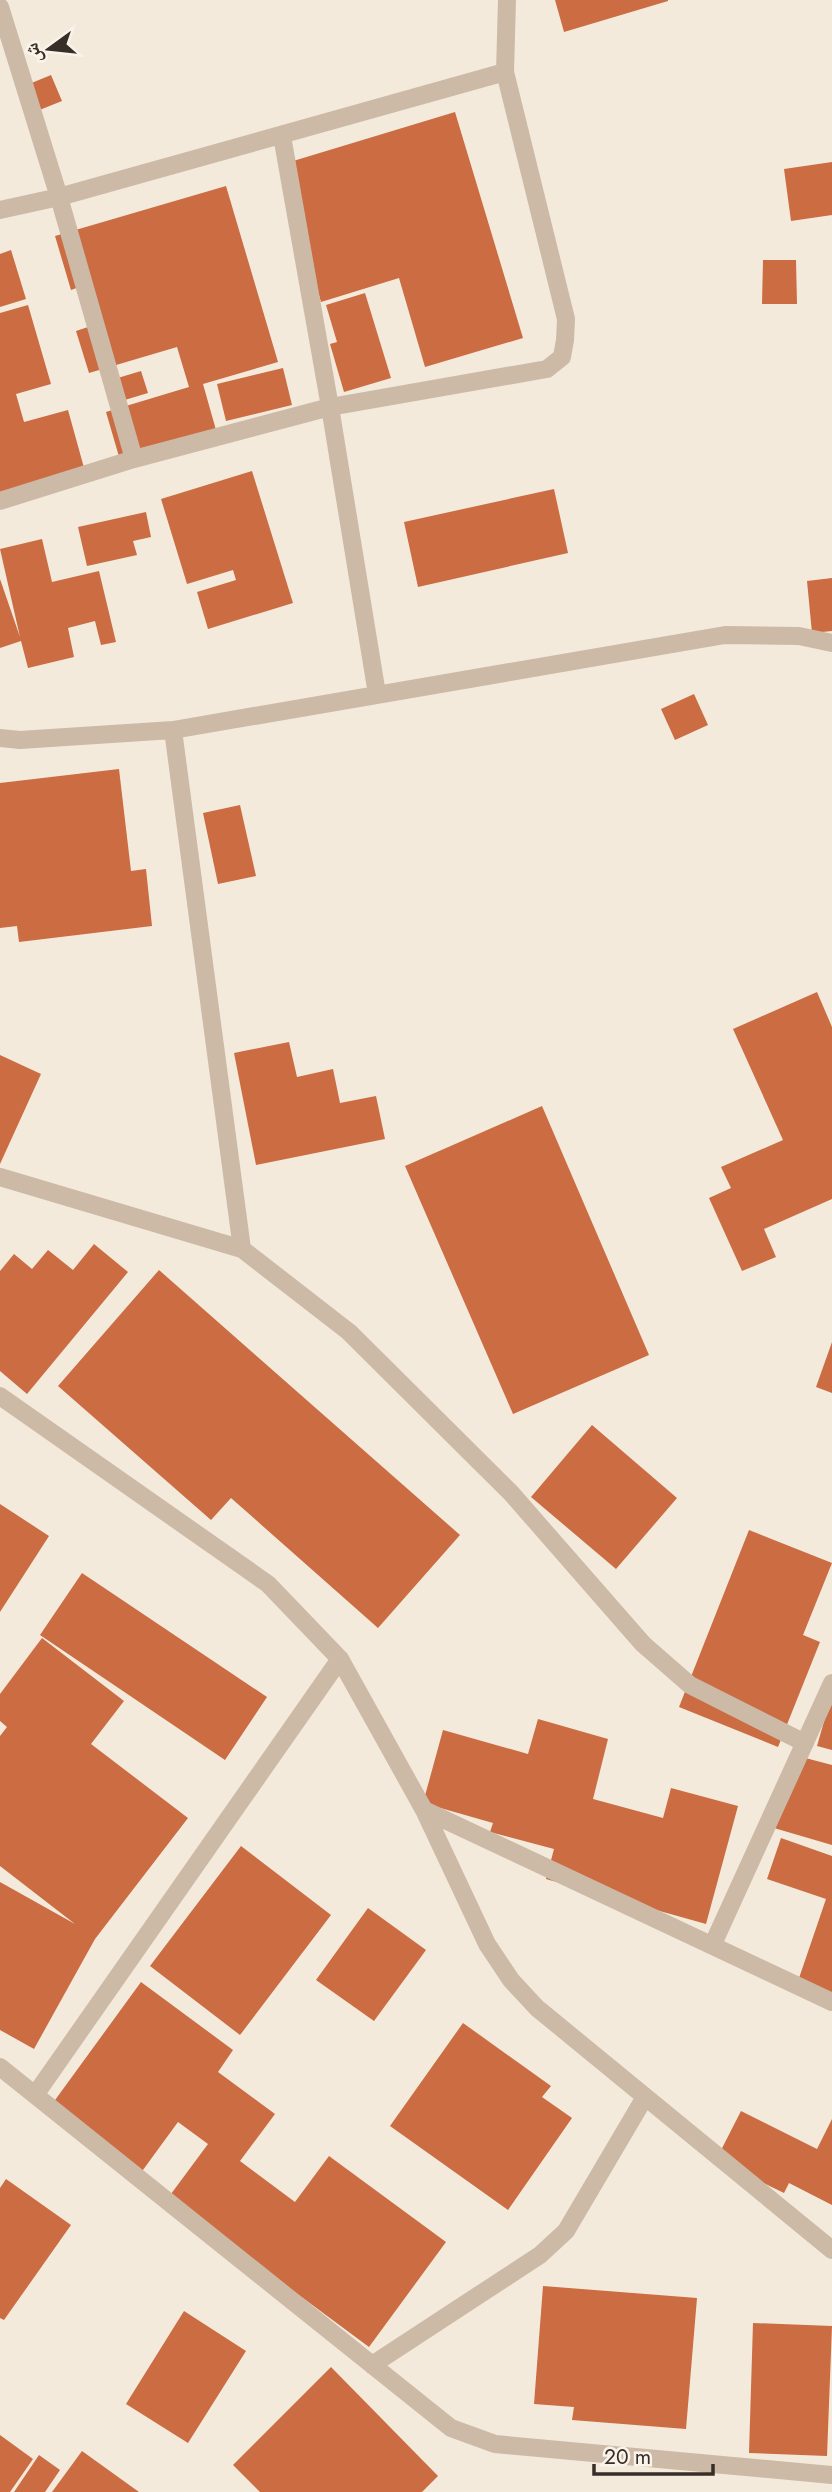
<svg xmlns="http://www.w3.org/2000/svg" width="832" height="2492" font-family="Jost,'Noto Naskh Arabic',sans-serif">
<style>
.building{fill:#cb6c42}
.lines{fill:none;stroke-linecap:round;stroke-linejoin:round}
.minor{stroke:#ccbaa7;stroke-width:18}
</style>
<rect width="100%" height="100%" fill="#f3eadc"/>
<!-- building -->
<path class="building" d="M555,0H668V1L564,32Z
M51,75L62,101L27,115L17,89Z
M455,112L523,338L425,367L399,278L321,302L280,165Z
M832,162V215L791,221L784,169Z
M226,186L278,362L203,384L216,430L120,460L106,412L189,387L177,347L89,373L76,331L91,326L79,287L71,290L55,236Z
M11,250L26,299L0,307V254Z
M763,260H796L797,304H762Z
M365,293L391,378L344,392L330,344L337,342L326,305Z
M28,305L51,384L16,394L24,422L68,410L86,475L0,499V313Z
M283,368L292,405L226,421L217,384Z
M141,371L148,393L118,402L111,380Z
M252,471L293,603L208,629L197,592L236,580L233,570L187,584L161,499Z
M554,489L568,553L418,587L404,522Z
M146,512L151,537L133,541L137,555L87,566L78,527Z
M42,539L52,582L99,571L116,642L101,645L95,621L68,628L74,657L28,668L21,641L0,648V579L20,637L0,549Z
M832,578V631L812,633L807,581Z
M694,694L708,725L675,740L661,709Z
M119,769L131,871L146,869L152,926L19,942L17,926L0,928V783Z
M240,805L256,876L218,884L203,813Z
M817,992L832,1027V1199L764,1229L776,1257L742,1271L709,1198L731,1188L721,1167L783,1140L733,1029Z
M289,1042L297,1077L333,1069L340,1103L376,1096L385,1139L256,1165L234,1053Z
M0,1055L41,1074L0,1164Z
M542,1106L649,1355L513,1414L405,1166Z
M94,1244L128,1272L27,1394L0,1371V1271L14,1254L32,1269L48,1250L73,1270Z
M159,1270L460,1535L378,1628L231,1498L211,1520L58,1386Z
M832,1342V1393L816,1387Z
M592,1425L677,1498L616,1569L531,1497Z
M0,1504L49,1536L0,1612Z
M749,1530L832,1563L803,1635L820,1642L778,1747L679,1707Z
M82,1573L267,1697L225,1760L40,1635Z
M42,1638L124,1701L91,1744L188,1818L95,1939L34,2049L0,2030V1882L75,1924L0,1866V1736L7,1727L0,1721V1694Z
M831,1697H832V1750L817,1746Z
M538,1719L608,1739L593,1799L663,1818L671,1788L738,1806L706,1924L546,1879L554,1849L490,1832L493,1823L423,1803L443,1730L528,1754Z
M794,1755L832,1765V1845L774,1828Z
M781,1838L832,1856V1996L797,1984L826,1899L767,1879Z
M241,1846L331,1915L240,2035L150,1966Z
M368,1908L426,1950L374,2021L316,1980Z
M141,1982L233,2050L218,2072L275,2114L240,2161L295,2202L329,2156L446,2242L369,2347L168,2198L208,2144L178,2122L140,2174L50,2107Z
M463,2023L551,2086L542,2097L572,2118L508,2210L390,2126Z
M741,2111L817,2149L832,2119V2205L789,2183L784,2193L716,2160Z
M6,2179L71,2225L4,2320L0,2318V2188Z
M543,2286L697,2298L686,2429L572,2420L574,2407L534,2404Z
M184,2311L246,2351L188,2443L126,2404Z
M753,2323L832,2326L827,2456L749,2453Z
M331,2367L438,2476L422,2492H260L233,2465Z
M0,2435L33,2459L10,2492H0Z
M82,2451L139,2492H52Z
M39,2455L60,2470L45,2492H14Z"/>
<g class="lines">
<!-- minor -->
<path class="minor" d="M0,7L59,197L134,459
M282,136L330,407L377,694
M0,210L59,197L505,72
M0,501L134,459L330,407L547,369L562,357L565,340L566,319L505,72L507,0
M173,730L242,1249L349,1332L511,1493L643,1644L690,1685L805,1743
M0,738L20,740L173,730L725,635L799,636L832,643
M0,1177L242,1249
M0,1396L268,1584L340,1659L424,1810L487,1944L511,1980L537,2008L832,2250
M424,1810L832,2002
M713,1944L832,1683
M0,2067L451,2428L495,2444L832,2475
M35,2095L340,1659
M372,2365L540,2255L566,2231L645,2097"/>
</g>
<!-- north arrow -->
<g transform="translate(49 49) rotate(255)" stroke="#faf3e9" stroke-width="5" paint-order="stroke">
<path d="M0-5L12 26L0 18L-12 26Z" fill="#382e28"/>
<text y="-10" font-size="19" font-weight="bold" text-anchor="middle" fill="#382e28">ش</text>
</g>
<!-- scale -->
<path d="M594 2464v10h119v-10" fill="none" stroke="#382e28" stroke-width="3.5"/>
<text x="604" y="2464" font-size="21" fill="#382e28" stroke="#faf3e9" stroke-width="5" paint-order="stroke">20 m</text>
</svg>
